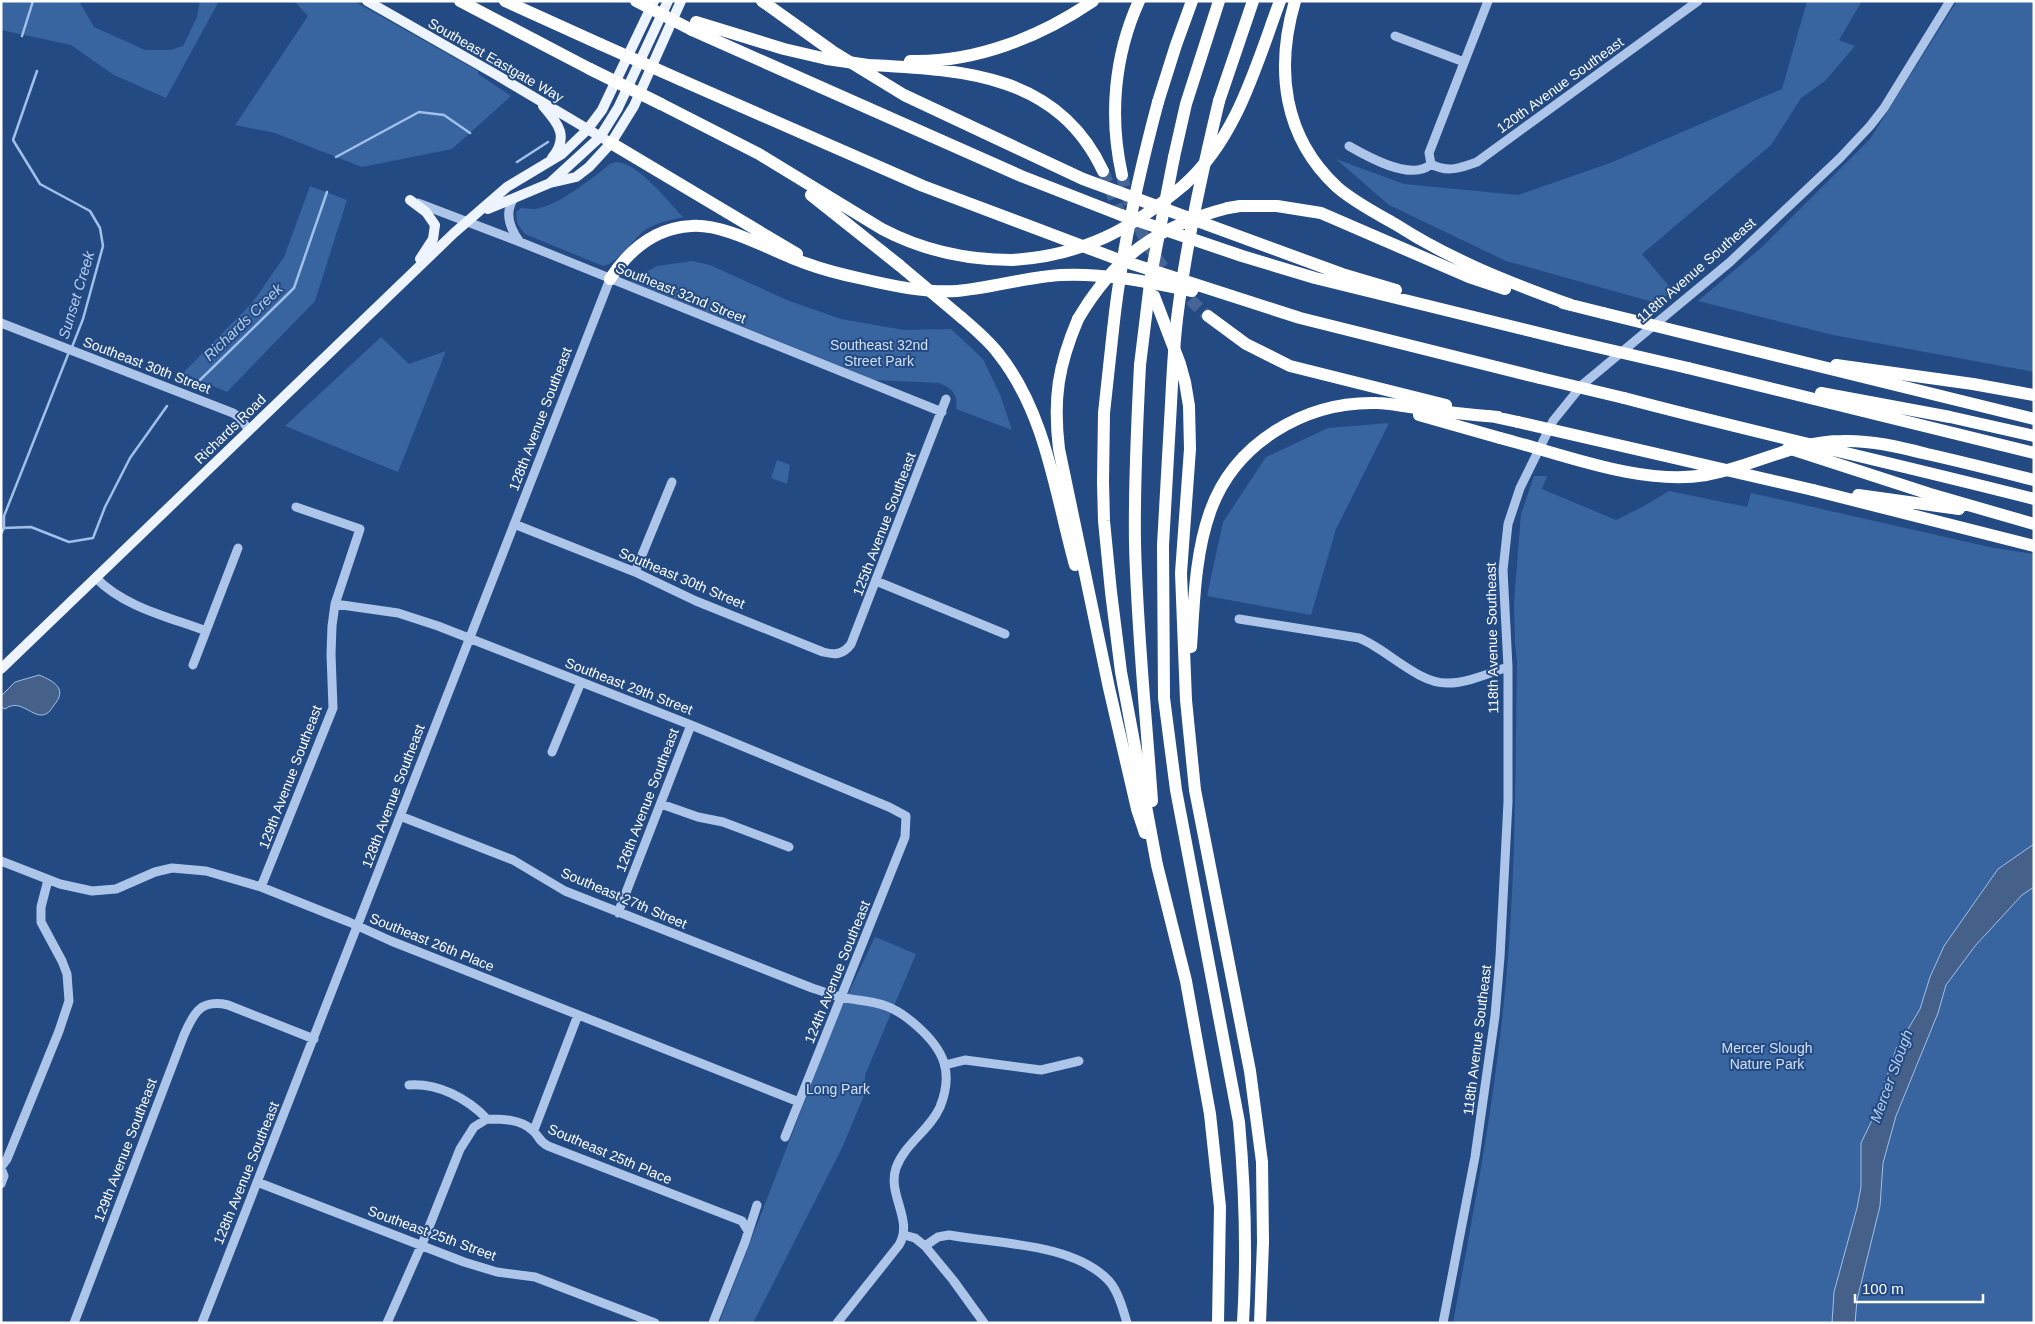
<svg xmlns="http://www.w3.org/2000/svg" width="2035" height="1324" font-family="Arial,sans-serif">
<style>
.green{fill:#3864a0}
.water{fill:#45618a;stroke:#a0c0e9}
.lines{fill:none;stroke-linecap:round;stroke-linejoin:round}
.stream{stroke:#a0c0e9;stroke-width:2.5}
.highway-tunnel{stroke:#446596;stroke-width:12;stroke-dasharray:12 6;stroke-linecap:butt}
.minor{stroke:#acc5e8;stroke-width:9}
.major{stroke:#eef4fe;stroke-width:10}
.highway{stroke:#fff;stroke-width:12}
.highway-bridge{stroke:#fff;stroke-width:12}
.labels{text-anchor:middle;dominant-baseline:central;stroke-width:4;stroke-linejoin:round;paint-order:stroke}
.street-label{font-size:14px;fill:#fff;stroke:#234a83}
.park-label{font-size:14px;fill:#d0e0f6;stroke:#234a83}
.water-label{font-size:15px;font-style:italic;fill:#b7cfef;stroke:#234a83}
</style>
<rect width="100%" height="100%" fill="#234a83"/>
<!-- green -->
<path class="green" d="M1,1H79L94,27L145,50H171L183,46L197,17L200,1H219L166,98L114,75L71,45L1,30Z
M294,1H354L478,71V74L511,96L452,149L362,167L275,133L235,125L308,16Z
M1807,1H1862L1839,40L1855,46L1825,81L1801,98L1771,145L1642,254L1674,292L1653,302L1506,261L1389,205L1336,159L1404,184L1518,195L1610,163L1782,89Z
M1957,1H2034V372L1833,335L1698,301L1762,247L1870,139Z
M616,162C639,163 667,201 683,217C671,220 655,223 645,230C631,241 620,262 603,266L525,234L517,223L516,212L521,208C524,208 529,209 532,209C553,210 594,177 610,164Z
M310,186L347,200L315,301L227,392L183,373L252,303L284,257Z
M692,261L710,265L787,300L841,319L904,330L951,329L983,359L1001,397L1012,430L956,409C958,394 952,388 939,383L875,380L630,281L657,266Z
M381,337L409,364L446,351L398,472L285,426Z
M1389,423L1336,529L1311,615L1207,596L1223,522L1266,457L1328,428Z
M777,460L790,465L787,484L771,478Z
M1534,476H1547L1542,489L1616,520L1644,506L1669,491L1747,507L1751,493L1994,548L2034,554V1323H1453C1471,1225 1490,1127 1501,1028C1516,906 1515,784 1517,661L1515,643L1514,602L1521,514Z
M875,937L916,954L865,1075V1093L842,1148L753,1323H719L838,1015Z"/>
<!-- water -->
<path class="water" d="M39,675C54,681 68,689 54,705C52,708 50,712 46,714C33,720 21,697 5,709L1,707V696L15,682Z
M2034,844V887L2022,895L1975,946L1946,985L1938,1013L1896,1116L1883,1163L1880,1206L1857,1300L1855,1323H1832L1834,1292L1857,1208L1861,1187V1143L1874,1116L1896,1049L1920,1009L1930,977L1944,946L1998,869Z"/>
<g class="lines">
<!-- stream -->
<path class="stream" d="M22,36L33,1
M37,71L13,140L40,184L90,211L100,228L103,246L83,319L72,347
M336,157L419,112L444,115L470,133
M517,162L548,142
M200,380L294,288L327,192
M4,528V516L69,352
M1,534L4,528L31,527L69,542L93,538L105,507L130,458L167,406"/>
<!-- highway-tunnel -->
<path class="highway-tunnel" d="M1103,171L1123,222
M1122,175C1133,231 1165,279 1208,316"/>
<!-- minor -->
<path class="minor" d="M1395,36L1464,62
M1349,146C1368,157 1412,182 1431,164
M1431,164C1447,173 1461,168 1477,162L1698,1
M1431,164L1429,153L1488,1
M514,198C504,213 510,229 520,242
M418,203L520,242L942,412
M1,323L233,413L239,417L249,430
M514,524L635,572L696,601L823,652C835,655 843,655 851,644L946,399
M635,572L672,482
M96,578C124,607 169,617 206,631
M876,581L1005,634
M335,604L398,613L438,626L691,725L889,807L906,816L905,837L785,1137
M1239,619L1359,638C1387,649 1418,684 1448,683C1468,683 1489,673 1508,667
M193,665L238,548
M552,752L581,682
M661,804L698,817L723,822L789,847
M400,816L513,860L565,891L812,988C822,991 832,995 841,997C856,1001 871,1000 886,1006C898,1010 908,1018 917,1026C944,1050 954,1072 940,1107C930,1130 905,1143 896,1168C887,1195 914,1220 899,1245L837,1323
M1,861L60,884L92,891L116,889L155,872L172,868L206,871L261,887L349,922L391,941L799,1102
M261,887L333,708L331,654L332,626L335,604L360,529L296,507
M618,913L691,725
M945,1065L965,1060L1041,1070L1079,1061
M409,1085C438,1083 467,1098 487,1119C501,1119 521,1119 532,1130C540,1136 537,1140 548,1146L742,1221L748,1231
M534,1130L578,1015
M1,1167L7,1159L59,1031L69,1001L67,974L62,961L41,922V907L48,880
M1,1168L4,1176L1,1184
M257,1182L464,1262L497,1272L535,1277L655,1323
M904,1235L915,1238L925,1246L953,1280L984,1323
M925,1246L938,1237L949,1235C997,1244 1074,1243 1109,1281C1118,1291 1123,1309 1127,1323
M74,1323L184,1035C194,1012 201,999 228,1005L314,1039
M202,1323L610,279
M387,1323L425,1237L460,1149L474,1127L487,1119
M713,1323L745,1242L757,1205
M1443,1323L1475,1157L1495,1016L1500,957L1508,802V667L1503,570L1508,524L1520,488L1553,421L1582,385L1730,262L1840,158L1870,126L1884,108L1950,1"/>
<!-- major -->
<path class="major" d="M367,1L495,74L611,143
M543,106C559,124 569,137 552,158
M551,182L600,137L618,108L668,1
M410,200L426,212L435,225L433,239L420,259
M488,209L550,183L576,177L589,167L611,143L634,106L681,1
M1,669L454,233L507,187L562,154L587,130L602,110L654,1"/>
<!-- highway -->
<path class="highway" d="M460,1L590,69
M505,1L600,44
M762,1L832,51L904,95L1083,179L1342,274L1396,290
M1295,1C1275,69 1283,137 1337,187C1354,202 1376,213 1395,224C1451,260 1508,282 1571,305
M696,22L784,49L827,59H837
M692,30L1021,176L1121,215L1242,256L1315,278L1567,340
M910,61C975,63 1040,37 1093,1
M868,65C962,70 1057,73 1103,171
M681,80L923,186L1117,259L1300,318L1540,378
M1219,101L1253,1
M1158,102L1176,45L1192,1
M661,104L759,154L882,229C922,250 966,260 1012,260
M611,143L797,254
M1174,157L1186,104L1219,1
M1122,175C1109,117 1114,56 1139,1
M1184,185C1237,138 1256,65 1280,1
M811,195L899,265
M1228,208L1240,206H1277L1321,213L1469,277L1505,289
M610,279C629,250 655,228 691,226C725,223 773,252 805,263C824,270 844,275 863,279C893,286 926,293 957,291C992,288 1026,277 1061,275C1106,273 1148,282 1192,291
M1154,296L1180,364L1185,382L1189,406L1190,449L1181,573L1186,700L1195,790L1250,1071L1262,1162L1263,1242L1260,1323
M1563,303L1603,313
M1208,316L1246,344L1290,366L1446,405
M962,318C975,329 988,340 998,353C1046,413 1055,493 1075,565
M1078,319C1058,366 1053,399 1059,449L1109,688L1137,809L1145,833
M1113,330L1104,413L1103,482L1104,521L1111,592L1121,672L1157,865L1186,981L1210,1114L1220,1207L1218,1323
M1140,365C1137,424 1134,484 1135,543C1137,629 1146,715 1152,801
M1836,365L1973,384L2034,395
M1688,368L2034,453
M1821,393L1950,417L2034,436
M1624,398C1760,434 1897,464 2034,499
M1419,415L1500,438
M1490,416L1518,422
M1170,422L1163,545L1164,698L1176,790L1239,1122C1245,1189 1247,1256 1243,1323
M1788,448L1930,494L2034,524
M1813,490L2034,546
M1858,495L1959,509
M1191,647C1194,603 1195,554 1210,512C1234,443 1305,401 1377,403C1391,403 1405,407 1418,408C1445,412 1471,415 1498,417"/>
<!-- highway-bridge -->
<path class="highway-bridge" d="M636,1L692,30
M600,44L681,80
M827,59L868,65
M590,69L661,104
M1012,260C1082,256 1132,229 1184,185
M899,265L962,318
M1603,313L2034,419
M1078,319C1115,256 1158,226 1228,208
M1113,330C1121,253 1138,177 1158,102
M1567,340L1688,368
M1140,365L1151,275L1174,157
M1540,378L1624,398
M1170,422C1172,388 1173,353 1177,319C1186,245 1202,173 1219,101
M1518,422L1813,490
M1500,438C1563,454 1641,486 1706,475C1753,467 1794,441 1842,441C1871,440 1899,447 1927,454C1963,462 1998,471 2034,480"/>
</g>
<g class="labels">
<!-- street labels -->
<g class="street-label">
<text transform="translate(496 60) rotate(30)">Southeast Eastgate Way</text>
<text transform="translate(1560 85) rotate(-36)">120th Avenue Southeast</text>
<text transform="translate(1696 270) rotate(-41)">118th Avenue Southeast</text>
<text transform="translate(681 293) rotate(22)">Southeast 32nd Street</text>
<text transform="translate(147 365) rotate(21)">Southeast 30th Street</text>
<text transform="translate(540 419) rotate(-69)">128th Avenue Southeast</text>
<text transform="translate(230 429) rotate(-44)">Richards Road</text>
<text transform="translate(884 524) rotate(-69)">125th Avenue Southeast</text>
<text transform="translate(682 578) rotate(23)">Southeast 30th Street</text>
<text transform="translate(1492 638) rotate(-91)">118th Avenue Southeast</text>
<text transform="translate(629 686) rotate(21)">Southeast 29th Street</text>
<text transform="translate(290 777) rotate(-69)">129th Avenue Southeast</text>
<text transform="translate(393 796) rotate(-69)">128th Avenue Southeast</text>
<text transform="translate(647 800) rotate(-69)">126th Avenue Southeast</text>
<text transform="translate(624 898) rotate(23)">Southeast 27th Street</text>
<text transform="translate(432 942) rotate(22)">Southeast 26th Place</text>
<text transform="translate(837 972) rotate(-68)">124th Avenue Southeast</text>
<text transform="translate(1477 1040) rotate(-83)">118th Avenue Southeast</text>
<text transform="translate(125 1150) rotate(-69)">129th Avenue Southeast</text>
<text transform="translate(610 1154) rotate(23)">Southeast 25th Place</text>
<text transform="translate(246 1173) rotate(-68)">128th Avenue Southeast</text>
<text transform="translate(432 1233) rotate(20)">Southeast 25th Street</text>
</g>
<!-- park labels -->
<g class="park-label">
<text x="879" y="345">Southeast 32nd<tspan x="879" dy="16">Street Park</tspan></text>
<text x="1767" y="1048">Mercer Slough<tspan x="1767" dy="16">Nature Park</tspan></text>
<text x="838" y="1089">Long Park</text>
</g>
<!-- water labels -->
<g class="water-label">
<text transform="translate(76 295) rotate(-73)">Sunset Creek</text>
<text transform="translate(243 322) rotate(-44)">Richards Creek</text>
<text transform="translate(1891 1076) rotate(-70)">Mercer Slough</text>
</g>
</g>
<!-- border -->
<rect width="2035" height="1324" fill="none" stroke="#ffffff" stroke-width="5"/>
<!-- scale -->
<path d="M1855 1294v8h128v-8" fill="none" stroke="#ffffff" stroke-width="2.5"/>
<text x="1862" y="1294" font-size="15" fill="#ffffff" stroke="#234a83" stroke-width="4" paint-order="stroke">100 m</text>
</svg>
